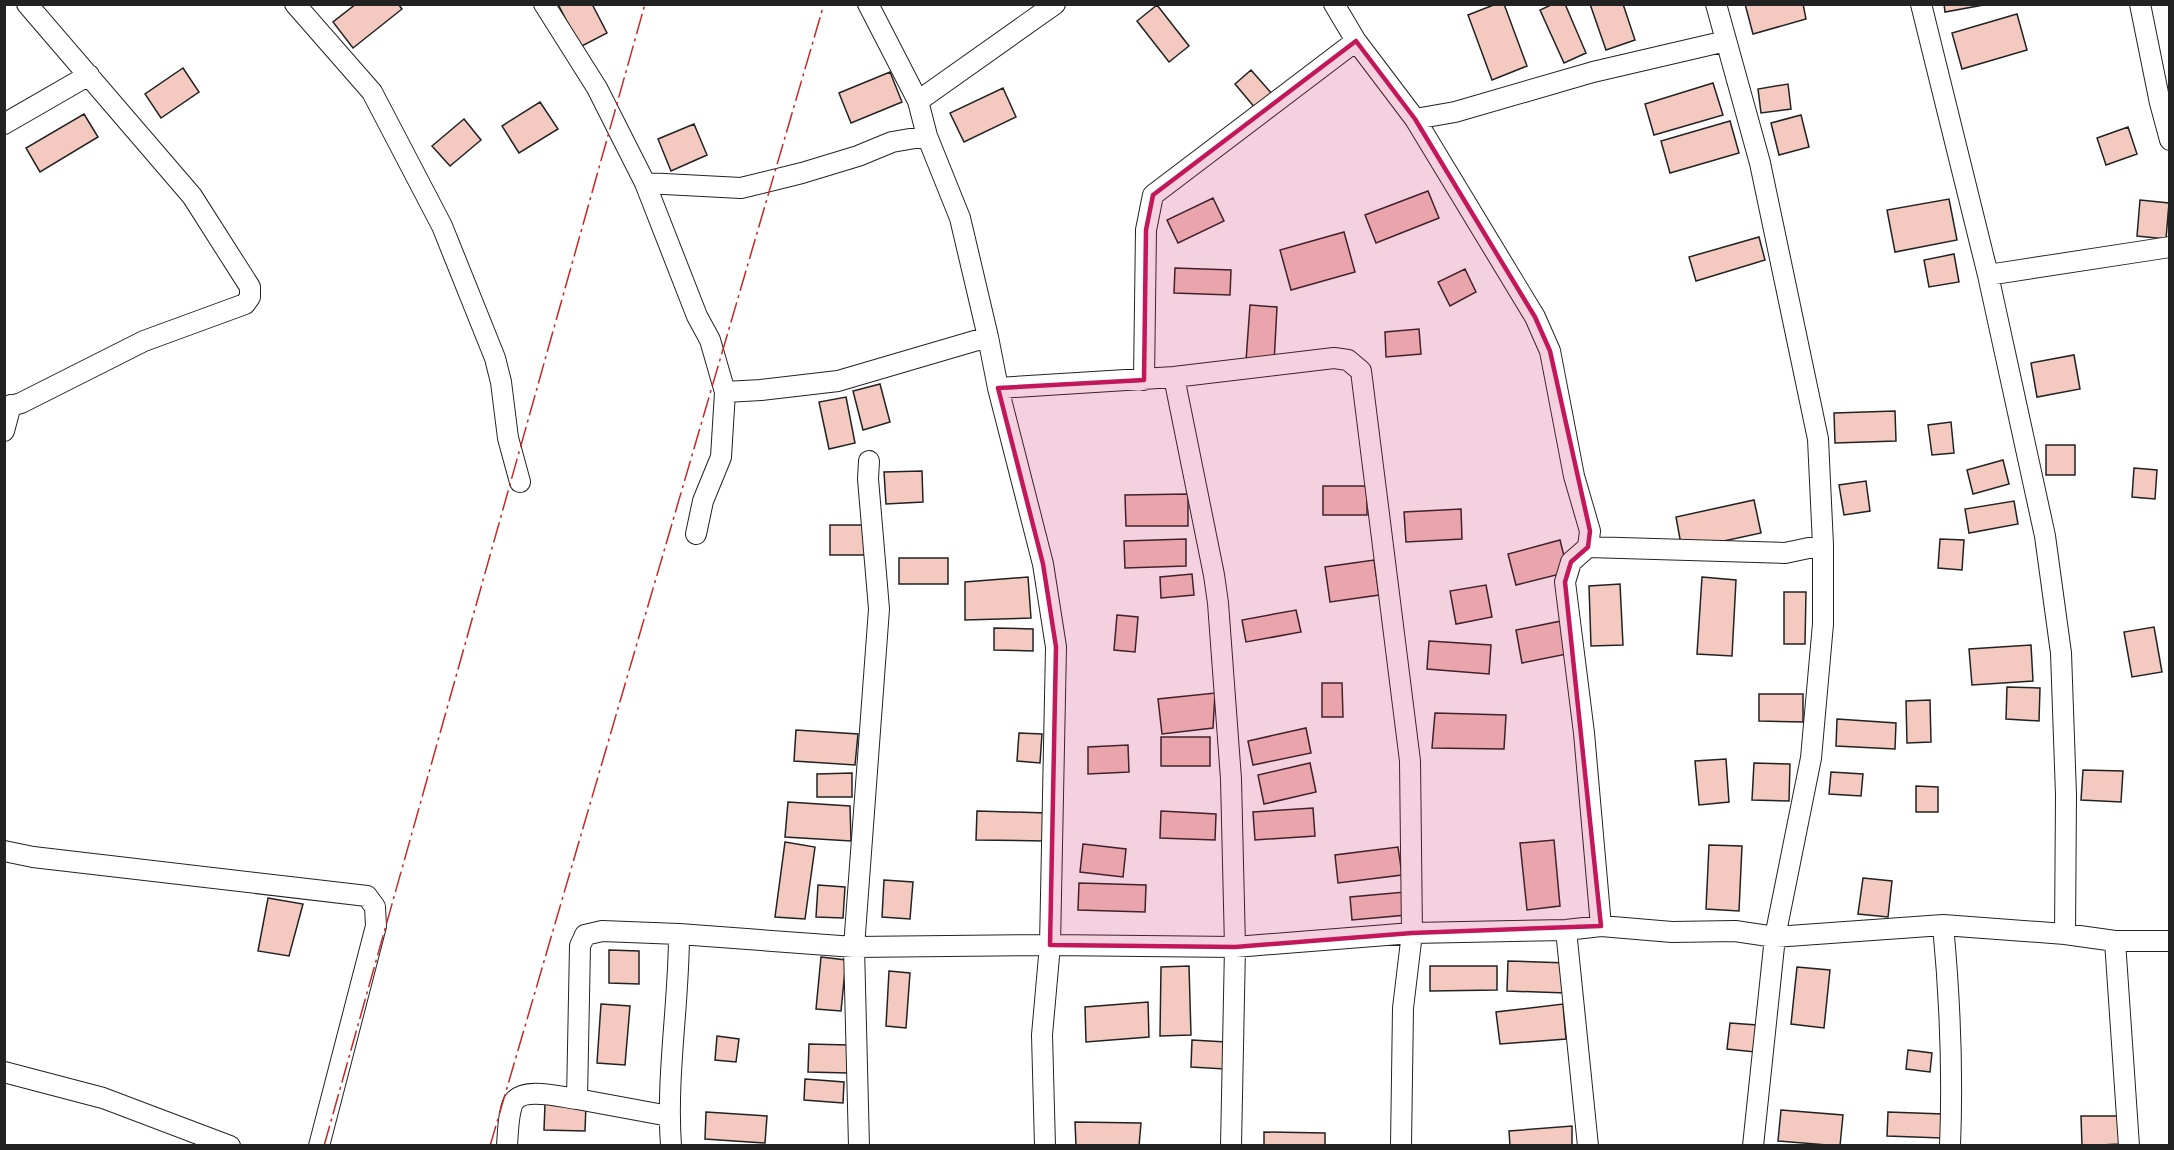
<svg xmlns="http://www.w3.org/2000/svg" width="2174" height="1150" font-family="'Fira Sans Condensed',sans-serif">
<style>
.building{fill:#f3c9c0;stroke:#222;stroke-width:1.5}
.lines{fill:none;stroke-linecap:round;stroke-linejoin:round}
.minor-casing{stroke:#222;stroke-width:22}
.minor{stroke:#fff;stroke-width:20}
.power{stroke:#c62828;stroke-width:1.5;stroke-dasharray:21 4.5 3 4.5;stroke-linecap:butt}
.marked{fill:#c2185b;fill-opacity:0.2;stroke:#c2185b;stroke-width:4.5;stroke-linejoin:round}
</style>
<rect width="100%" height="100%" fill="#fff"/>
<!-- building -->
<path class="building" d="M356,4H398L402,9L353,48L333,22Z
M558,4H592L607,33L580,47Z
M1496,4H1504L1527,66L1492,80L1468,15Z
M1553,4H1565L1586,53L1564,63L1540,10Z
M1590,4H1623L1635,40L1606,50Z
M1745,4H1803L1806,19L1753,34Z
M1944,4H1989L1945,12Z
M1157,5L1189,46L1169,62L1137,21Z
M2017,14L2027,50L1962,69L1952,33Z
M183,68L199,92L161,118L145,94Z
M1251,70L1273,95L1256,109L1235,84Z
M890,72L902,102L851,123L839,93Z
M1713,83L1723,115L1654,135L1645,104Z
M1788,84L1791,109L1761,113L1758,89Z
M1003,88L1016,117L964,142L950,113Z
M540,102L558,129L519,153L502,126Z
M84,114L98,137L40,172L26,148Z
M1801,115L1809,147L1779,155L1771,123Z
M464,119L481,140L450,166L432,146Z
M1730,121L1739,153L1670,173L1661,141Z
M694,124L707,155L671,171L658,139Z
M2128,127L2137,154L2106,165L2097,138Z
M1428,191L1439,218L1376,243L1365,215Z
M1213,198L1224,221L1178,243L1167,220Z
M1949,199L1957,240L1895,252L1887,210Z
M2140,200L2169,203L2166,239L2137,236Z
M1344,232L1355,272L1291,290L1280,250Z
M1759,237L1765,260L1696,281L1689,257Z
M1954,254L1959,282L1929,287L1924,260Z
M1175,268L1231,270L1230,295L1174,293Z
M1465,269L1476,292L1450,306L1438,282Z
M1250,305L1277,307L1274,363L1246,361Z
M1419,329L1421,354L1386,357L1385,332Z
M2074,355L2080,389L2037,397L2031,363Z
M880,384L890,422L863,430L853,391Z
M846,397L855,443L829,449L819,402Z
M1895,411L1896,441L1835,443L1834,413Z
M1951,422L1954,453L1932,455L1928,425Z
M2046,445H2075V475H2046Z
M2003,460L2009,484L1973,494L1967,470Z
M2134,468L2157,470L2155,499L2132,497Z
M922,471L923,502L886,504L884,472Z
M1866,481L1870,511L1844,515L1839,485Z
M1323,486H1367V515H1323Z
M1188,494V526H1126L1125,495Z
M1754,500L1761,533L1682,550L1676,517Z
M2014,501L2018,524L1969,533L1965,509Z
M1461,509L1462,539L1406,542L1404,512Z
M830,525H867V555H830Z
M1186,539V566L1125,568L1124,541Z
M1940,539L1964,540L1962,570L1938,568Z
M1560,540L1568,572L1516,585L1508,554Z
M899,558H948V584H899Z
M1374,560L1379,595L1330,602L1325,567Z
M1192,574L1194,595L1161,598L1160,577Z
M1028,577L1031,618L965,620V582Z
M1702,577L1736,580L1732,656L1697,654Z
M1620,584L1623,645L1591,646L1589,586Z
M1486,585L1492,617L1456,624L1450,591Z
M1784,592H1806L1805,644H1784Z
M1296,610L1301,632L1246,642L1242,620Z
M1117,615L1138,617L1135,652L1114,650Z
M1561,621L1567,654L1522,663L1516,630Z
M2154,627L2162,672L2132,677L2124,632Z
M994,628L1033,629V651L994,650Z
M1429,641L1491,645L1489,674L1427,669Z
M2031,645L2033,681L1972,685L1969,649Z
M1322,683H1342L1343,717H1322Z
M2007,687L2040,688L2039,721L2006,719Z
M1215,693L1213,728L1162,734L1158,699Z
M1759,694H1803V722L1759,721Z
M1930,700L1931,742L1907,743L1906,701Z
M1435,713L1506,715L1504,749L1432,748Z
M1837,719L1896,723L1895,749L1836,746Z
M1306,728L1311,753L1253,765L1248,741Z
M796,730L858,734L855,765L794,761Z
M1019,733L1042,734L1040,763L1017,761Z
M1161,737H1210V766H1161Z
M1128,745L1129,772L1088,774V747Z
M1726,759L1729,802L1699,805L1695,761Z
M1310,763L1316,792L1264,804L1258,775Z
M1754,763L1790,764L1789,801L1752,800Z
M2083,770L2123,771L2121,802L2081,800Z
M1831,772L1863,774L1861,796L1829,794Z
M852,773V797H817V774Z
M1916,786L1938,787V812H1916Z
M788,802L850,806L851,841L785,837Z
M1313,808L1315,836L1255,840L1253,812Z
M977,811L1047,813L1046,841L976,840Z
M1161,811L1216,814L1215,840L1160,838Z
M1554,840L1560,906L1527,910L1520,843Z
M785,842L815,847L805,919L775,917Z
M1083,844L1126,849L1123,877L1080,872Z
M1709,845L1742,846L1739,911L1706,909Z
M1398,847L1402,875L1338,883L1335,855Z
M1863,878L1892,881L1888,917L1858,914Z
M884,880L913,882L910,919L882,917Z
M1079,883L1146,885L1145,912L1078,910Z
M818,885L845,887L843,918L816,917Z
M1405,892L1407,915L1352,920L1350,897Z
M268,898L303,904L289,956L258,951Z
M609,950L639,951V984L609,983Z
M821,957L846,960L841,1011L816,1009Z
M1508,961L1567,963L1566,993L1507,991Z
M1189,966L1191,1035L1160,1036L1161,967Z
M1430,966H1497V990L1430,991Z
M1797,967L1830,970L1824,1028L1791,1024Z
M889,971L910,973L906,1028L886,1026Z
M1148,1002L1149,1037L1086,1042L1085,1007Z
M601,1004L630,1006L625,1065L597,1063Z
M1563,1004L1566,1039L1500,1044L1496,1012Z
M1730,1023L1757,1025L1755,1052L1727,1049Z
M717,1036L739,1039L736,1062L715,1060Z
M1192,1040L1226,1042L1225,1069L1191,1067Z
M809,1044L849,1045L848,1073L808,1072Z
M1908,1050L1932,1053L1930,1072L1906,1069Z
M805,1079L844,1082L843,1103L804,1100Z
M545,1104L586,1105L585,1131L544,1130Z
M1781,1110L1843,1115L1840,1146L1778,1141Z
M706,1112L767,1116L765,1143L705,1139Z
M1888,1112L1943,1114L1942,1138L1887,1136Z
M2081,1116H2119V1144L2082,1146Z
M1075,1122L1141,1123L1139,1146H1076Z
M1572,1126V1146H1510L1509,1131Z
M1264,1132L1325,1133V1146H1264Z"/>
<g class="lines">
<!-- minor casing -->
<g class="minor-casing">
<path id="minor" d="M295,4L372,92L442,226L495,358L501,382L508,438L520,482
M544,4L597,88L645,183L697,316L710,340L725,392L761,390L838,381L988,337
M868,4L918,101L927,136L960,218L988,337L998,388L1043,564L1056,647L1050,945L1042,1035L1045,1146
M1334,4L1356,41L1415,119L1535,317L1550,351L1574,476L1590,531L1588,547L1571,562L1565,582L1584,733L1601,926
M1716,4L1760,163L1818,439L1823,545V624L1811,758L1775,937L1753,1146
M1921,4L1988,275L2045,536L2061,653L2066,795L2065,934
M2140,4L2160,103L2170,140
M918,101L1055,4
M1415,119L1455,112L1593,72L1726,41
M4,124L89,75
M645,183L741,188L802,173L858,156L892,142L927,136
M1988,275L2170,247
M1174,377L1214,575L1218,603L1231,779L1235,947L1231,1146
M1144,380L1146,230L1153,195L1356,41
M998,388L1174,377L1334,358L1348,360L1361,371L1410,761L1412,933L1403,1008L1401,1146
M4,408L21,403L144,341L245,304L250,297V287L192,196L27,4
M4,431L11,405
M696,534L703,501L721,457L725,392
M1588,547L1785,553L1823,545
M4,851L33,857L367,896L375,907L376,926L319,1146
M1943,925C1950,999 1953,1072 1950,1146
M1566,930L1588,1146
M2115,941L2129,1146
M4,1072L103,1098L230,1146
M577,1099L669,1116
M507,1146C508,1133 508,1114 513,1103C522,1086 561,1097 577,1099L580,946L585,935L602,931L679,934L854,947L1050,945L1235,947L1412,933L1566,930L1601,926L1672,932L1735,931L1775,937L1943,925L2065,934L2115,941H2170
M671,1146C666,1075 679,1004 679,934
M859,1146L854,947L879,609L868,479L869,461"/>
</g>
<!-- minor -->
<use href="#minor" class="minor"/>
<!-- power -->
<path class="power" d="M324,1146L645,4
M490,1146L824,4"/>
</g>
<!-- marked area -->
<path class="marked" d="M1356,41L1415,119L1535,317L1550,351L1590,531L1588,547L1571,562L1565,582L1601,926L1412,933L1235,947L1050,945L1056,647L1043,564L998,388L1144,380L1146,230L1153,195Z"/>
<!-- border -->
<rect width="2174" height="1150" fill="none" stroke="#222222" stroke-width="12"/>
</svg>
